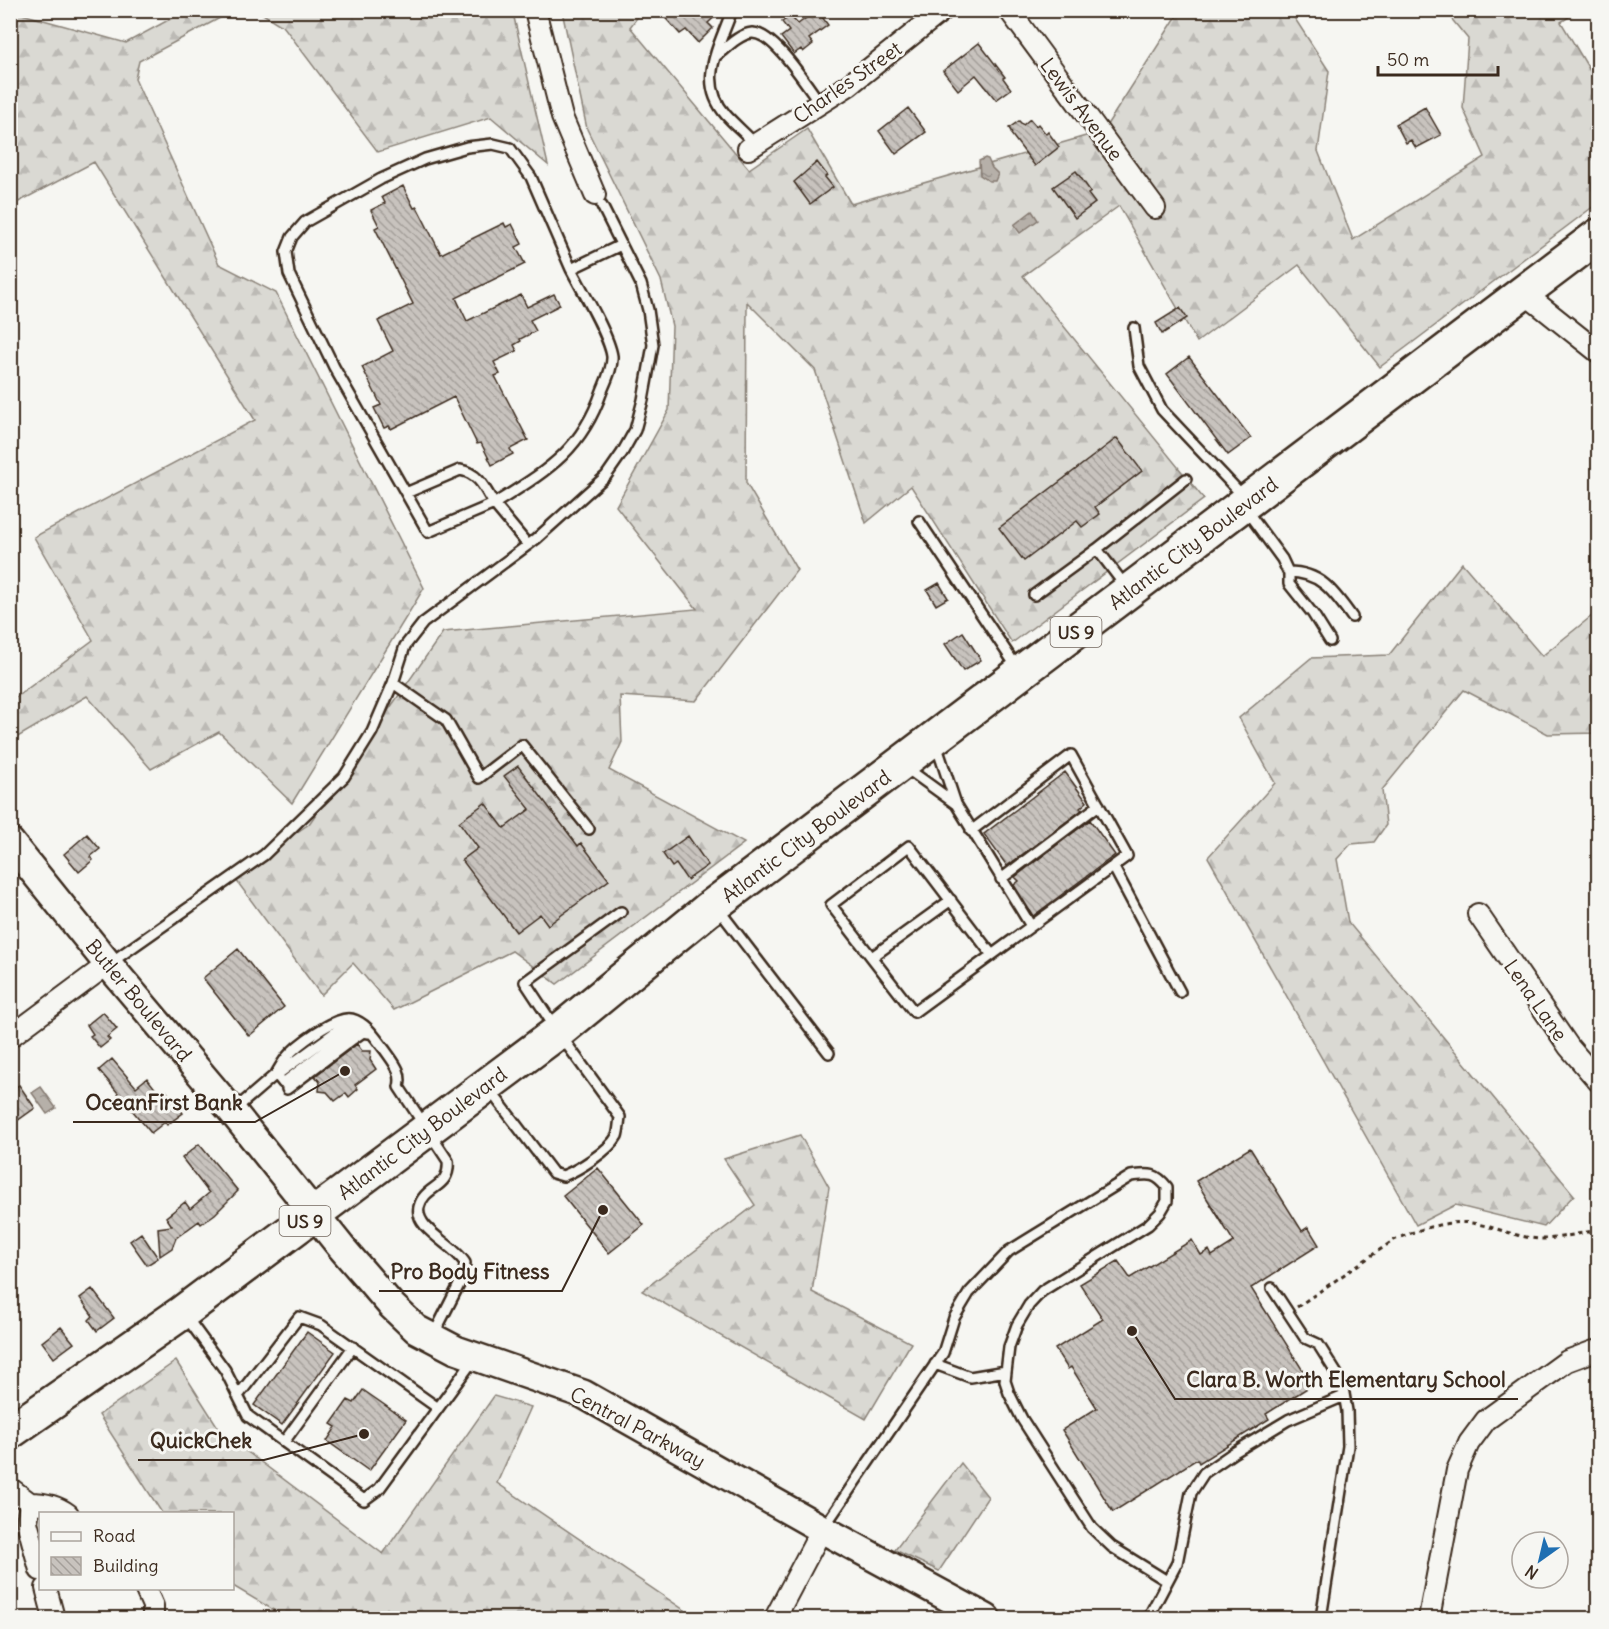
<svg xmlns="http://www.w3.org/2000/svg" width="1609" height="1629" font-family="Delius,sans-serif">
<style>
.forest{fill:url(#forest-firs);stroke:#8a8278;stroke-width:1.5}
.water{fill:url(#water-ripples);stroke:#857a71;stroke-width:1.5}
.building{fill:url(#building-back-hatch);stroke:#3b2a1e;stroke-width:1.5}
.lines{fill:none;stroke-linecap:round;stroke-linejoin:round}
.lane-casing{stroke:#3b2a1e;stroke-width:14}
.street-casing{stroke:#3b2a1e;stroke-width:24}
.secondary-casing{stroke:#3b2a1e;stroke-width:32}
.highway-casing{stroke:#3b2a1e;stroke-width:38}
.path{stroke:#3b2a1e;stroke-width:3;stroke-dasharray:4.5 4.5;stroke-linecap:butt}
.lane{stroke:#f6f6f2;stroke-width:9}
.street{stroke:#f6f6f2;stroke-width:20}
.secondary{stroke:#f6f6f2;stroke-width:27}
.highway{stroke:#f6f6f2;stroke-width:33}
.labels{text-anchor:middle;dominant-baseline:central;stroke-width:6;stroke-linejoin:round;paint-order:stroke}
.shield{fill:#f6f6f2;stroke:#73675e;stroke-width:1.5}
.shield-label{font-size:18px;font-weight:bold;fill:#3b2a1e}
.street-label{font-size:20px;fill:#3b2a1e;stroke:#f6f6f2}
.leader{fill:none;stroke:#3b2a1e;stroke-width:2}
.callout-dot{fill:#3b2a1e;stroke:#f6f6f2;stroke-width:2}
.callout-label{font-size:21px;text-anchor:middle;font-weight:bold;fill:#3b2a1e;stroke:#f6f6f2;stroke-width:6;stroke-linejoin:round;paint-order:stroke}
</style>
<defs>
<pattern id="forest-firs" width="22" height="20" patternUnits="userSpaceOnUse" patternTransform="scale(1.5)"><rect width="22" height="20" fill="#dad9d3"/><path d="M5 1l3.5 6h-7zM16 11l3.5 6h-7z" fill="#bcbab5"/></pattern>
<pattern id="water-ripples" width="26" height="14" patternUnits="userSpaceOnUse" patternTransform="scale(1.5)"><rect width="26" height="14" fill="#b6b0a9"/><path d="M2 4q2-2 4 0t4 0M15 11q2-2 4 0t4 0" fill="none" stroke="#958f89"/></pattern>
<pattern id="building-back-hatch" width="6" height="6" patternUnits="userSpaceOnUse" patternTransform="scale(1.5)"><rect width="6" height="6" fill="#c8c3be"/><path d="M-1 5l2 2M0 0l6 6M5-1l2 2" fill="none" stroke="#a49f9a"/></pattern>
</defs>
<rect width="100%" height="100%" fill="#f6f6f2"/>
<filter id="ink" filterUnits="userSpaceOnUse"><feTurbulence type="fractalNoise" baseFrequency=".0167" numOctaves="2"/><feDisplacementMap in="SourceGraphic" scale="12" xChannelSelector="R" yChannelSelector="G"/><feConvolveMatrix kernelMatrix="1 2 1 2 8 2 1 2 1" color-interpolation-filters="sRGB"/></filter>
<g filter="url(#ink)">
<!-- forest -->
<path class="forest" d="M424,10L427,19L513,13L548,165L491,117L378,152L284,27L258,11Z
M11,11L126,43L185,11H233L139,61L135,79L219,264L276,293L424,588L292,803L219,732L151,769L87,696L11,741V701L93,640L34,537L255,420L94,162L11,206Z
M562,11H642L630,27L749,169L807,129L851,204L1103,131L1180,11H1290L1329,71L1318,151L1353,240L1485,157L1463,108L1468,39L1445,11H1578L1561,22L1598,84V203L1380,367L1299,265L1197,342L1119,206L1023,276L1204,499L1012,643L911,486L866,523L815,370L747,302L746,483L797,570L696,701L620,696L622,742L609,770L744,843L557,984L512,951L394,1010L353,963L321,995L233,876L309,824L443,632L697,609L616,506L669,410L672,326L661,280L587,129Z
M1462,563L1542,656L1598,611V733L1548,734L1464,690L1382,790L1386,825L1374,842L1351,844L1337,859L1348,922L1574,1195L1544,1227L1455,1205L1416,1225L1208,857L1275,783L1239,718L1311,658L1389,655Z
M800,1135L829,1187L812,1292L911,1343L866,1419L642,1291L755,1205L724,1159Z
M176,1361L221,1432L383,1554L494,1396L531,1407L497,1483L684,1610L678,1618H287L233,1586L232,1514L162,1513L99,1415Z
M961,1463L988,1497L939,1571L895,1550Z"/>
<!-- water -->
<path class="water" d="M985,158L988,159L992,168L998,174L995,181H989L980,175L979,161Z
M1032,211L1038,220L1020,233L1014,225Z
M41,1087L56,1108L47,1114L32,1093Z"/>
<!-- building -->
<path class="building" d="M658,10H722L708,23L713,28L698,43L686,30L680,34Z
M817,10L828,25L809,39L813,44L803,52L801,49L794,54L781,37L789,31L782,22L790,16L798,24Z
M979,43L1005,77L1003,78L1011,89L996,100L976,75L958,90L943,71Z
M1425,107L1441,135L1416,148L1411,140L1406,143L1396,124Z
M908,108L926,132L896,154L879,131Z
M1030,119L1036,126L1038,124L1046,134L1048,132L1059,147L1035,166L1011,134L1012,133L1009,128L1019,121L1023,125Z
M817,162L827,175L825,177L833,187L810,204L794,182Z
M1076,171L1091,192L1088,194L1095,203L1075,218L1053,187Z
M403,186L414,208L417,207L441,254L504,223L506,227L512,224L522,244L516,247L525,264L456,298L467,321L521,295L527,307L554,294L560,305L530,320L536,331L520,339L521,341L514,345L517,351L494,362L500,374L495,376L528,440L510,449L513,454L492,465L481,443L477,444L454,397L391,429L389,426L384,428L374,408L381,405L362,367L393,351L378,321L413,304L375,228L379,226L371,210L385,203L382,197Z
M1180,308L1187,318L1162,334L1156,323Z
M1189,357L1251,438L1228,455L1167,374Z
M1117,438L1142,471L1095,507L1100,514L1082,527L1077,521L1024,561L999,528Z
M939,583L948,598L936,605L927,590Z
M963,632L981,660L963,671L945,644Z
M518,766L578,846L581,843L609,880L548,925L540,914L516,932L462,860L478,848L459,822L485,803L504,828L530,809L504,776Z
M1065,772L1087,802L1080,808L1082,810L1007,866L984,834Z
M1090,820L1115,855L1033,916L1014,885L1019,881L1015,877Z
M87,834L100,849L90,857L93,860L79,872L64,854Z
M688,836L708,865L687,880L676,864L672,867L663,854Z
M238,949L284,1007L249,1036L203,978Z
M103,1012L117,1029L107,1037L110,1040L100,1048L90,1036L93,1034L87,1025Z
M357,1044L362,1051H371L370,1060L376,1069L355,1085L358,1089L349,1097L346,1093L335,1101L327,1092L319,1091L320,1082L315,1076Z
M112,1059L136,1087L147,1078L160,1095L166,1091L183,1113L167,1125L165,1122L151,1133L99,1070Z
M19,1085L35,1108L10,1126V1091Z
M199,1144L238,1191L215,1214L201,1224L199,1221L176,1238L172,1248L160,1256L158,1228L172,1226L166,1217L185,1202L190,1209L209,1193L182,1158Z
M1250,1148L1302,1231L1308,1227L1319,1245L1251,1288L1312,1385L1266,1414L1269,1419L1199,1463L1197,1459L1113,1512L1062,1430L1097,1408L1071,1367L1068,1369L1055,1349L1103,1319L1080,1284L1118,1261L1130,1278L1192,1240L1201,1255L1209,1250L1212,1256L1234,1242L1196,1181Z
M598,1168L644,1225L609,1253L563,1196Z
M141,1233L158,1258L147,1265L130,1241Z
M92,1289L114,1318L97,1331L89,1320L93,1316L80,1298Z
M61,1327L74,1343L54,1358L42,1342Z
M307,1332L335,1352L282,1425L254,1405Z
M363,1390L406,1420L369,1471L327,1441L336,1427L331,1424L348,1400L354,1403Z"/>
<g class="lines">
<!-- lane casing -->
<g class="lane-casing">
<path id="lane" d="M732,10C720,46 696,81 726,115C735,125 746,134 755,144
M716,56C726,48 739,34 752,33C774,32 808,87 820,103
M1134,328L1139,366L1162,410L1244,497
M406,493L460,470C479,473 485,489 494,504L428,532L334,367L289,274L286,252L292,237L305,222L381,179L425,159L467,147L493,144L510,148L531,177L571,269
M1246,510L1282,559L1289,574V584L1313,614L1330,641
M919,521L1018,669
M528,545L494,504C546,471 581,452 602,391C606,381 613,367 612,356C609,335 582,290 571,269L621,245
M1097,549L1186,479
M1288,572C1321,572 1334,592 1352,617
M1034,595L1097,549L1126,587
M393,683L446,720L479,778L522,745L589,829
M936,744L956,804L1031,926
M905,767L956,804
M971,831L1071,755L1127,856L914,1012L831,905L909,846L992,955
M1113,866L1180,992
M1001,879L1099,805
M719,910L829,1053
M872,957L951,900
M110,963L264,855L344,777L372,732L393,683L405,646L423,623L536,539L606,476L622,453L635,430L643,400L653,345L648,310L641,284L602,206
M276,1074C279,1069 282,1063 286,1058C295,1046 336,1015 352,1019C367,1023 376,1039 385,1050C394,1063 403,1072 399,1087L448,1161C451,1189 424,1185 419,1207C414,1229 455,1245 465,1263L464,1275L433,1336
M278,1074L341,1028L349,1024L359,1026
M287,1089L353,1039L363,1032L369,1033
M489,1089L553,1173L563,1176C578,1170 609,1151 617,1136C619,1130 619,1123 620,1117L558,1032L525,982L621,912
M233,1111L276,1074L283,1083L351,1031L361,1028L369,1032
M1272,1288L1305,1338L1318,1344L1342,1382L1347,1411L1348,1446L1321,1618
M187,1318L225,1370L248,1416L364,1500L379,1489L474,1359
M935,1364L970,1377L1006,1371
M238,1396L299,1317L321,1325L438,1408
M284,1442L353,1347
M824,1527L943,1353L954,1318L969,1293L1009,1251L1131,1176C1149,1174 1155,1172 1167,1187V1201L1160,1213L1148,1225L1042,1291L1029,1305L1017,1325L1009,1347L1005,1381L1009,1393L1022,1419L1092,1528L1112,1547L1167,1581
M1148,1618L1177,1563L1191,1493L1204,1473L1233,1453L1288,1420L1344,1396"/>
</g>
<!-- street casing -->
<g class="street-casing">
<path id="street" d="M535,10L562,117L595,195
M1009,10L1155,208
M748,149L849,85L943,10
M1524,293L1598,352
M1478,914L1569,1047L1598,1081
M10,1037L108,964
M10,1488L30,1503
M40,1570L27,1522L30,1503C44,1503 56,1505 68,1514
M46,1588L54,1618
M145,1588L153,1606V1618
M775,1618L822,1529
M1429,1618L1457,1470L1469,1443L1486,1420L1567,1361L1594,1351L1598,1352"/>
</g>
<!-- secondary casing -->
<g class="secondary-casing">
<path id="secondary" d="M10,842L108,964L232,1111L341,1247L392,1306L416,1329L456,1350L583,1394L822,1529L986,1618"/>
</g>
<!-- highway casing -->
<g class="highway-casing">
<path id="highway" d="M10,1432L183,1312L558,1032L707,910L1598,236"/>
</g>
<!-- path -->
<path class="path" d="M1297,1307L1394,1240C1416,1230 1447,1220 1471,1223C1495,1226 1519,1239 1544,1239C1562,1238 1580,1233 1598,1230"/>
<!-- lane -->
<use href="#lane" class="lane"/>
<!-- street -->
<use href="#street" class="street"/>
<!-- secondary -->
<use href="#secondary" class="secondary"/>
<!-- highway -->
<use href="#highway" class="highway"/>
</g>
</g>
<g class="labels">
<!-- shield labels -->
<g class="shield">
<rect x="1050.5" y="617" width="51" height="30" rx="4.5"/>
<rect x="279.5" y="1206" width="51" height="30" rx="4.5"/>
</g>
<g class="shield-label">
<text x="1076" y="632">US 9</text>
<text x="305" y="1221">US 9</text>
</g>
<!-- street labels -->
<g class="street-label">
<text transform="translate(847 82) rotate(-35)">Charles Street</text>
<text transform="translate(1082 109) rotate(53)">Lewis Avenue</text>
<text transform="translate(1193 543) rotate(-37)">Atlantic City Boulevard</text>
<text transform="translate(806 836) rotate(-37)">Atlantic City Boulevard</text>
<text transform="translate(139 1000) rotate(50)">Butler Boulevard</text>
<text transform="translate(1536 1000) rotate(55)">Lena Lane</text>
<text transform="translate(422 1133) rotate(-37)">Atlantic City Boulevard</text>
<text transform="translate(638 1427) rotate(28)">Central Parkway</text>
</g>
</g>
<!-- callouts -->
<path class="leader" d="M345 1071L255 1122H73M603 1210L562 1291H379M1132 1331L1175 1399H1518M364 1434L264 1460H138"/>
<g class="callout-dot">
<circle cx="345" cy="1071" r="6"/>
<circle cx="603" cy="1210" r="6"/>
<circle cx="1132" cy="1331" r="6"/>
<circle cx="364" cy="1434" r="6"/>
</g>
<g class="callout-label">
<text x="164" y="1110">OceanFirst Bank</text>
<text x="470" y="1279">Pro Body Fitness</text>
<text x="1346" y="1387">Clara B. Worth Elementary School</text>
<text x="201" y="1448">QuickChek</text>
</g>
<!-- margin -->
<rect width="1609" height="1629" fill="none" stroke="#f6f6f2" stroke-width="36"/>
<rect x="18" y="18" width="1573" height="1593" fill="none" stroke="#3b2a1e" stroke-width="2" filter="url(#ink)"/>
<!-- legend -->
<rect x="39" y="1512" width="195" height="78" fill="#f6f6f2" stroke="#aba49d" stroke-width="1.5"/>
<rect x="51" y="1532" width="30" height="9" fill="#f6f6f2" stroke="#aba49d" stroke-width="1.5"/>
<text x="93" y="1542" font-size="18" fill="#3b2a1e">Road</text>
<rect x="51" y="1557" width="30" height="18" fill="url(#building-back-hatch)" stroke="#aba49d" stroke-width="1.5"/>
<text x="93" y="1572" font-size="18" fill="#3b2a1e">Building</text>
<!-- north arrow -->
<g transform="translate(1540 1560) rotate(214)"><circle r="28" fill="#f6f6f2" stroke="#aba49d" stroke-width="1.5"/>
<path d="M0-4.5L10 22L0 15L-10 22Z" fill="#1f6fb2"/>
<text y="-9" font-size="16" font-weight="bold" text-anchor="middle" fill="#3b2a1e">N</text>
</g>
<!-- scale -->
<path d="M1378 66v9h120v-9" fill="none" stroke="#3b2a1e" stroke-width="3"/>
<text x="1387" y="66" font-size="18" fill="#3b2a1e" stroke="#f6f6f2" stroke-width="4.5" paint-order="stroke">50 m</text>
</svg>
